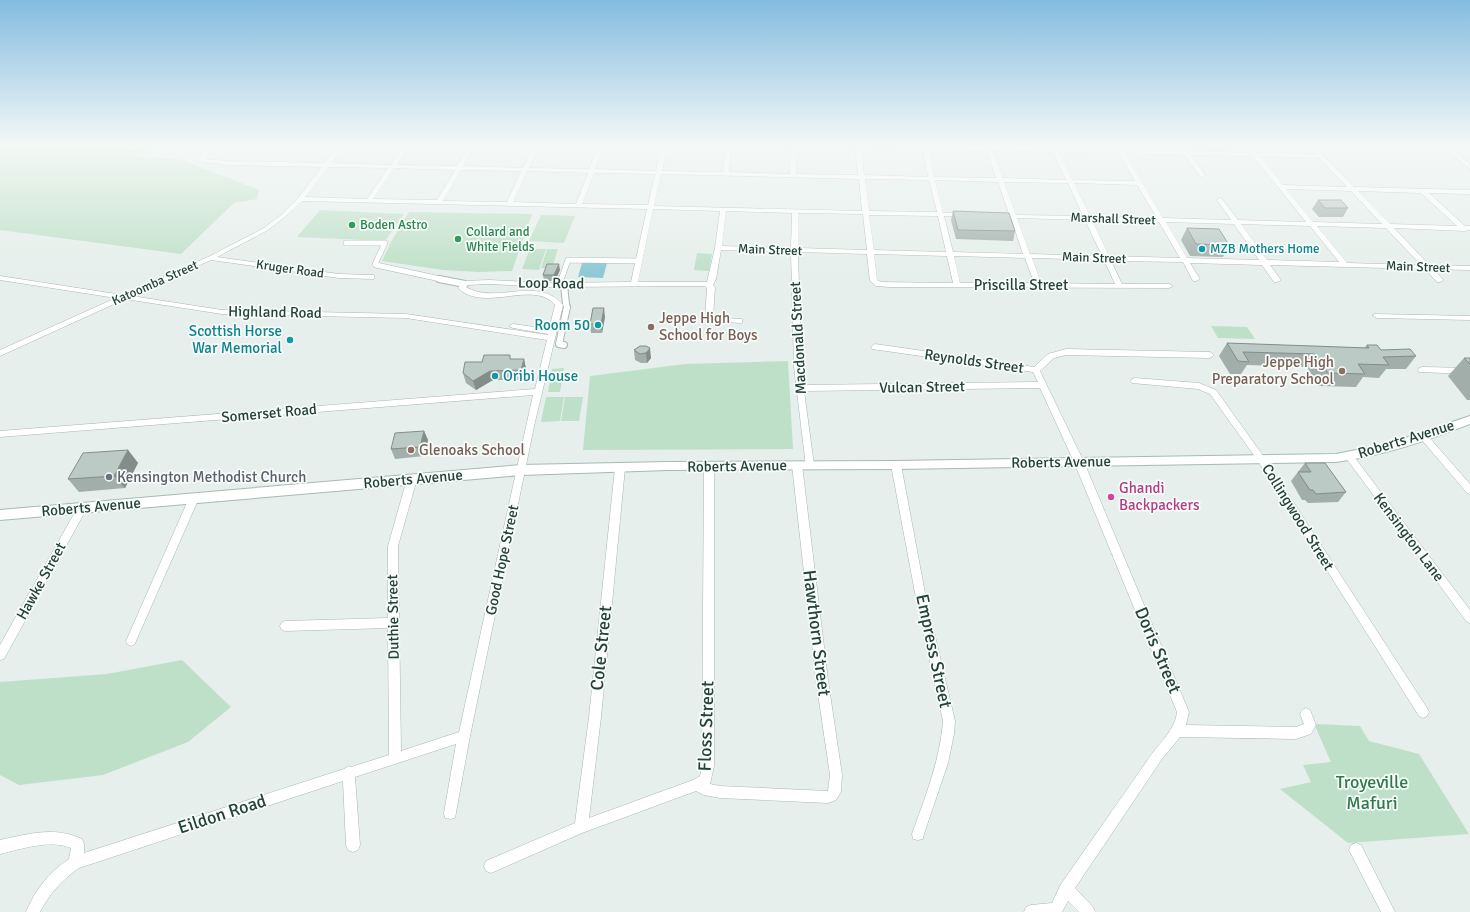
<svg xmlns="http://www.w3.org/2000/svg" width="1470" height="912" font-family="Signika,sans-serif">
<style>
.green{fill:#bfe0c8}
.water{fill:#8ec9d4}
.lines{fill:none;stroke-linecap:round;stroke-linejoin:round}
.pedestrian-far1-casing{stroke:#a8b8b2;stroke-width:6}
.pedestrian-casing{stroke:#a8b8b2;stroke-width:8}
.minor-casing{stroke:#a8b8b2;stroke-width:1}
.secondary-casing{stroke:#a4bbb3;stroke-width:2}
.pedestrian-far1{stroke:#fff;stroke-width:5}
.pedestrian{stroke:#fff;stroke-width:6}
.minor{fill:#fff;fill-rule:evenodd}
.secondary{fill:#fff;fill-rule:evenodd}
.wall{fill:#a1aea9}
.shaded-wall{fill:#838d89}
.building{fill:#bbcac4;stroke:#838d89}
.leisure-dot{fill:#2e9e5b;stroke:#f7fbf9;stroke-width:1.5}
.culture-dot{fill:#0f9aa8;stroke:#f7fbf9;stroke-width:1.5}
.education-dot{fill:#8d6e63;stroke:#f7fbf9;stroke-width:1.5}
.worship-dot{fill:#6b7280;stroke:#f7fbf9;stroke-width:1.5}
.hotel-dot{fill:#d1479c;stroke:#f7fbf9;stroke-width:1.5}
.labels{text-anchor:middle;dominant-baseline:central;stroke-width:3.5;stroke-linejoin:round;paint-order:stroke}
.far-street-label{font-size:13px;fill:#24423a;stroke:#f7fbf9}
.far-leisure-label{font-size:13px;fill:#27864d;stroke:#f7fbf9;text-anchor:start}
.far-culture-label{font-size:13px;fill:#0d838f;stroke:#f7fbf9;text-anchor:start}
.street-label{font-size:15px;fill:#24423a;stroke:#f7fbf9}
.education-label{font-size:15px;fill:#785e54;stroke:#f7fbf9;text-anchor:start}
.culture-label{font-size:15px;fill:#0d838f;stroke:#f7fbf9;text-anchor:end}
.worship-label{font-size:15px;fill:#5b616d;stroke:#f7fbf9;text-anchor:start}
.hotel-label{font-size:15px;fill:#b23c85;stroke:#f7fbf9;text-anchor:start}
.near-street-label{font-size:18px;fill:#24423a;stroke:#f7fbf9}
.near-park-label{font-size:18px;fill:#2d7a4b;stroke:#f7fbf9}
</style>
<rect width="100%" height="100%" fill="#e6efeb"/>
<!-- green -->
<path class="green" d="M0,146H98L146,151L139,156L182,160L259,190L257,199L234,203L181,254L0,230Z
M320,210L404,214L385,241L297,237Z
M409,212L532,214L512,271L479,272L443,270L382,261L391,242Z
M541,215L575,216L564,243L529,241Z
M530,249H546L539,270L522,269Z
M547,249H558L552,268H541Z
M697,253L712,254L709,271L694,270Z
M1211,326L1247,327L1255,339L1218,338Z
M788,361L793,449L583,450L590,376L685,364Z
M564,368L560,392H548L552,369Z
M546,397H564L560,421L541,422Z
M565,397H583L579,421H561Z
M182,660L231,707L188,742L103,775L19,785L0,775V682L107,674Z
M1314,724L1360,726L1369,741L1419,754L1469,834L1348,843L1280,789L1311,782L1303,765L1331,762Z"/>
<!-- water -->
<path class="water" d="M582,263H607L603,278L578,277Z"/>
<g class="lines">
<!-- pedestrian-far1 casing -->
<g class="pedestrian-far1-casing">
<path id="pedestrian-far1" d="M346,243H385L375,264L376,265L445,280
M561,280L568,260L639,261"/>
</g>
<!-- pedestrian casing -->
<g class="pedestrian-casing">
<path id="pedestrian" d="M439,279L465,284
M559,285L561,279
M564,285L566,304
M564,345L559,344L567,307"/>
</g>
<!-- minor casing -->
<g class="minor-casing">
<path id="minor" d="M145,146H151L146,150L143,148Z
M210,146H216L204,159L227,161L324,163L338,146H344L331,163L391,165L404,146H410L397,165L457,166L469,146H475L463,166L523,168L533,146H539L529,168L589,169L598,146H604L595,169L656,171L661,146H667L662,171L723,172L725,146H731L729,172L790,174L791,146H797L796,174L858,175L855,146H861L864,175L928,177L922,149L881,148L878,146H991L1051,148L1050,146H1056L1057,148L1117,150L1116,146H1120L1123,150L1183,151L1179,146H1185L1189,151L1250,153L1245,146H1251L1257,153L1316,154L1308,146H1314L1354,187L1470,190V194L1429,193L1465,226H1470V230L1465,231L1394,228L1429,265L1470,266V270L1433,269L1444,280L1440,282H1437L1425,269L1270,265L1281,280L1277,282H1274L1262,265L1190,263L1200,279L1196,281H1193L1183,262L1111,261L1122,284H1169L1173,286L1169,288L889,287L876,286L870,281L867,254L798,252L800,322L804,385L1038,382L1033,372L872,349L871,347L875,344L1034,367L1048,354L1066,349L1210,352L1214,355L1210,358L1066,355L1054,358L1040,371L1084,462L1189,712L1186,725L1296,727L1304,724L1300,714L1302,710L1306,708L1310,710L1316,725L1311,734L1296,739L1180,737L1162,759L1075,888L1093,907L1095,912H1079L1068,901L1062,912H1024L1026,907L1031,905L1052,903L1061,884C1090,843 1118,802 1147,761C1157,745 1175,731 1177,712L1074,462L1040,388L804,391L814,465L809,468L806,467L794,367L791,252L721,250L716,279L713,285L715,287L713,317L739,319H742V323L706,321L705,319L707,288L705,286L551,287L489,284L468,285L466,287C495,305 538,275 563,305L535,422L470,736L455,818L450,819L445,818L444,813L456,744L355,777L360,845L358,850L353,852L348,850L346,845L343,781L79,868C62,880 49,894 40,912H26C35,890 49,872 69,859L71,848C52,839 20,849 0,854V840C29,834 54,826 82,839L84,844V853L344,769L349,766L351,767L389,755L388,628L285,631L281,629L280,626L281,623L285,621L388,618V546L407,479L409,477H415L417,479L398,546L401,751L459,732L533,395L0,437V431L535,389L547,340L406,318L222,314L125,299L0,356V350L116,298L0,280V276L123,295L208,257L264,228L281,215L298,198L322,167L227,165L198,161V159ZM928,149L987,150L996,178L934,177ZM992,150L1053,152L1066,180L1003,178ZM1059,152L1119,153L1135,181L1072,180ZM1125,153L1185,155L1200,176L1202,177L1205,175L1191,155L1253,156L1306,222L1238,220L1222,199L1220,198L1217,200L1231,220L1163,218ZM1260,156L1319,158L1347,187L1283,185ZM328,167L388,168L367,199L305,197ZM394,168L455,170L437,200L373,199ZM461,170L521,171L507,202L443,201ZM527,171L588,173L576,204L513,202ZM594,173L655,174L648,205L582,204ZM661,174L859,179L862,211L654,206ZM865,179L929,180L937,212L869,211ZM935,180L998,182L1009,214H998L995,216L998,218H1011L1023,254L953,252L944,216L965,217L968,215L965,213H943ZM1004,182L1068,183L1083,216L1016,215ZM1074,183L1137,185L1157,218L1090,216ZM1286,189L1351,191L1382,224L1313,222ZM1358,191L1421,193L1457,226L1390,224ZM302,201L647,209L631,282L551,283L489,280L463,281L458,288C481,311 525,285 548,299C551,300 553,303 555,305L549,329L513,324L509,326L513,328L548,334V335L406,314L222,310L132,296L211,260L339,278L374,279V275H371L339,274L217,257L268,230L285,217ZM653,209L720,211L715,248L707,282H638ZM726,211L792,213L791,248L722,246ZM798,213L863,214L867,250L798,248ZM869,215L938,216L946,252L874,250ZM1017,218L1085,220L1102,256L1030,254ZM1092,220L1159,222L1180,258L1109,256ZM1166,222L1234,224L1259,260L1187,258ZM1241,224L1310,226L1339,262L1267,260ZM1317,226L1386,228L1421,265L1347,263ZM874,254L947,256L953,283L881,282L877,280ZM954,256L1025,258L1034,283H960ZM1032,258L1104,260L1115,284L1041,283Z
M1442,146H1448L1470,164V169Z
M1374,314L1470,316V320L1377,318L1373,316Z
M1422,367L1470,368V374L1419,372L1418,370L1419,368Z
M1135,378L1199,383L1216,390L1264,457L1427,708L1429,712L1427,716L1423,718L1419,716L1258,461L1210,394L1198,389L1132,383L1131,381L1132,379Z
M1424,434L1427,435L1470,484V494L1467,493L1421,439L1420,437Z
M1349,453L1352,454L1470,610V623L1466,621L1346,458L1344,456L1346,454Z
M797,462L802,465L828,680L842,775L841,792L836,800L828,803L720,798L704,795L696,791L582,833L491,873L486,871L484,866L486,861L575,823L589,717L615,468L617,466H623L625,468L601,717L589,818L693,780L700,776L702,766L704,466L709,463L714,466V766L710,784L720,786L828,791L830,775L816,680L792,465Z
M896,462L901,465L925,593L955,721L954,734L948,763L924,834L923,839L918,840L913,839L912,834C925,797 940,761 943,721L915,593L891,465Z
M194,494L197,495L199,498L136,641L135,644L131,646L127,644L126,641L189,498L191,495Z
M82,504L85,505L87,508L4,659L0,660V645L79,505Z
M1356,843L1361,845L1395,912H1381L1349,850L1351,845Z"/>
</g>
<!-- secondary casing -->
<g class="secondary-casing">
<path id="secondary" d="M1470,416V424C1426,441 1382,456 1336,462L896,469L668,470L521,475L0,520V510L521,465L668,462L896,461L1336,454L1387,444Z"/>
</g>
<!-- pedestrian-far1 -->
<use href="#pedestrian-far1" class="pedestrian-far1"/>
<!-- pedestrian -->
<use href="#pedestrian" class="pedestrian"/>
<!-- minor -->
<use href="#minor" class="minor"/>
<!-- secondary -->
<use href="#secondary" class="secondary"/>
</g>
<!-- wall -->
<path class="wall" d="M1318,200L1348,208L1343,217H1319L1312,209Z
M953,211L1015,231L1013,241L956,239L951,220Z
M1187,228L1229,245L1223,257L1190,256L1181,240Z
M560,270L555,281H544L543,275Z
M605,317L602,333H591L590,324Z
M1227,343L1364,348L1367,345L1381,350L1416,356L1406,369H1386L1379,378L1363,377L1356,387L1319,386L1307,367L1247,365L1241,374H1230L1219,356Z
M640,346L651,358L647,363H641L635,360L634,350Z
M1464,358H1470V400H1467L1448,376Z
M511,359H524L526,369L523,380H493L476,390L466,383L463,373Z
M424,431L428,440L424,456L395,459L391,449Z
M128,450L138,463L125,488L79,492L68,479Z
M1305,463L1346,492L1338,502L1308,503L1305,500H1302L1291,481Z"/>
<!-- shaded-wall -->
<path class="shaded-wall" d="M559,264L560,270L555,281L554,275Z
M604,308L605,317L602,333L601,324Z
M650,348L651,358L647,363L646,353Z
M524,359L526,369L523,380L521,370Z
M490,371L493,380L476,390L473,381Z
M424,431L428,440L424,456L420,447Z
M128,450L138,463L125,488L114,476Z"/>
<!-- building -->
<path class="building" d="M1318,200H1341L1348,208H1325Z
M953,211L1009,213L1015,231L958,230Z
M1187,228L1219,229L1229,245L1196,244Z
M547,264H559L554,275H543Z
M593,308H604L601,324H590Z
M1227,343L1369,348L1367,345H1377L1381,350L1410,349L1416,356L1383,357L1389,365L1358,364L1365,374L1328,373L1315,354L1243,352L1249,362L1238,361Z
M640,346H646L650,348L646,353L640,354L634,350Z
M484,355H510V359H524L521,370L490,371L473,381L463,373L465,362H482Z
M1464,358H1470V364Z
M424,431L420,447L391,449L395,433Z
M128,450L114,476L68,479L83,453Z
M1305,463H1325L1346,492L1316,494L1313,490H1310L1298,472H1311Z"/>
<!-- sky -->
<linearGradient id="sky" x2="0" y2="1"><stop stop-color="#84bce0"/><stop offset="0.53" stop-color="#f4f8f6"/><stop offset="1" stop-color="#f4f8f6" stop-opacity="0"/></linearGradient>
<rect width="1470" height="274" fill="url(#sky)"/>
<!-- markers -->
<g class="leisure-dot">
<circle cx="352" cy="225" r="4"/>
<circle cx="458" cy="239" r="4"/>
</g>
<g class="culture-dot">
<circle cx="1202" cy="249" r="4"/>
<circle cx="598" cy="325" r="4"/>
<circle cx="290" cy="340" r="4"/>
<circle cx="495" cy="376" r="4"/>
</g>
<g class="education-dot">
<circle cx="651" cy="327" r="4"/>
<circle cx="1342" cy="371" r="4"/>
<circle cx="411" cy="450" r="4"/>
</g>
<circle class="worship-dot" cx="109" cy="477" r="4"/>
<circle class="hotel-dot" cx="1111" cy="497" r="4"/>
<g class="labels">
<!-- far-street labels -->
<g class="far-street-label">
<text transform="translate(1113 219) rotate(2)">Marshall Street</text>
<text transform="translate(770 250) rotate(2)">Main Street</text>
<text transform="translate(1094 258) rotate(2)">Main Street</text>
<text transform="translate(1418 267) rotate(2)">Main Street</text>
<text transform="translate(290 269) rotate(8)">Kruger Road</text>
<text transform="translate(155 283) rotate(-24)">Katoomba Street</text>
</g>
<!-- far-leisure labels -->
<g class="far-leisure-label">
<text x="360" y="225">Boden Astro</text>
<text x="466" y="232">Collard and<tspan x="466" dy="15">White Fields</tspan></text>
</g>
<!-- far-culture labels -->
<g class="far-culture-label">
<text x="1210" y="249">MZB Mothers Home</text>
</g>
<!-- street labels -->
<g class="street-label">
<text transform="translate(551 283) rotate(1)">Loop Road</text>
<text x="1021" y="285">Priscilla Street</text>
<text transform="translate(275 312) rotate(1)">Highland Road</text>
<text transform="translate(798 338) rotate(-93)">Macdonald Street</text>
<text transform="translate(974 361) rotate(8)">Reynolds Street</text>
<text transform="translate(922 387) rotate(-1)">Vulcan Street</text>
<text transform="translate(269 413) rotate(-5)">Somerset Road</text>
<text transform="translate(1406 439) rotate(-17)">Roberts Avenue</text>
<text transform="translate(1061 462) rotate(-1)">Roberts Avenue</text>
<text transform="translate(737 466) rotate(-1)">Roberts Avenue</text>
<text transform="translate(413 479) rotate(-5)">Roberts Avenue</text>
<text transform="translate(91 507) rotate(-5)">Roberts Avenue</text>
<text transform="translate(1298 517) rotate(58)">Collingwood Street</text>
<text transform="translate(1409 537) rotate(53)">Kensington Lane</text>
<text transform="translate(502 560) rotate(-78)">Good Hope Street</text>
<text transform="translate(41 581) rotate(-61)">Hawke Street</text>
<text transform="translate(393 617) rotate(-91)">Duthie Street</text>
</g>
<!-- education labels -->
<g class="education-label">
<text x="659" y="318">Jeppe High<tspan x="659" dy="17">School for Boys</tspan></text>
<text x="1334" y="362" text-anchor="end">Jeppe High<tspan x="1334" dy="17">Preparatory School</tspan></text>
<text x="419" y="450">Glenoaks School</text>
</g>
<!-- culture labels -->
<g class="culture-label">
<text x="590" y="325">Room 50</text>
<text x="282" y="331">Scottish Horse<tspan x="282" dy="17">War Memorial</tspan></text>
<text x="503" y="376" text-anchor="start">Oribi House</text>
</g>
<!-- worship labels -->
<g class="worship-label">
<text x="117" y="477">Kensington Methodist Church</text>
</g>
<!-- hotel labels -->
<g class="hotel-label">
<text x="1119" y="488">Ghandi<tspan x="1119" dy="17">Backpackers</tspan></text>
</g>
<!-- near-street labels -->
<g class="near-street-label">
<text transform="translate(817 633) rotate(83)">Hawthorn Street</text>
<text transform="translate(601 648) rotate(-84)">Cole Street</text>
<text transform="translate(1158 650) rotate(67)">Doris Street</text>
<text transform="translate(934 651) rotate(78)">Empress Street</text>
<text transform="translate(706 726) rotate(-88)">Floss Street</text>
<text transform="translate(222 814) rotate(-18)">Eildon Road</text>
</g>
<!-- near-park labels -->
<g class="near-park-label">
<text x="1372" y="782">Troyeville<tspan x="1372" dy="21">Mafuri</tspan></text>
</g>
</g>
</svg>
